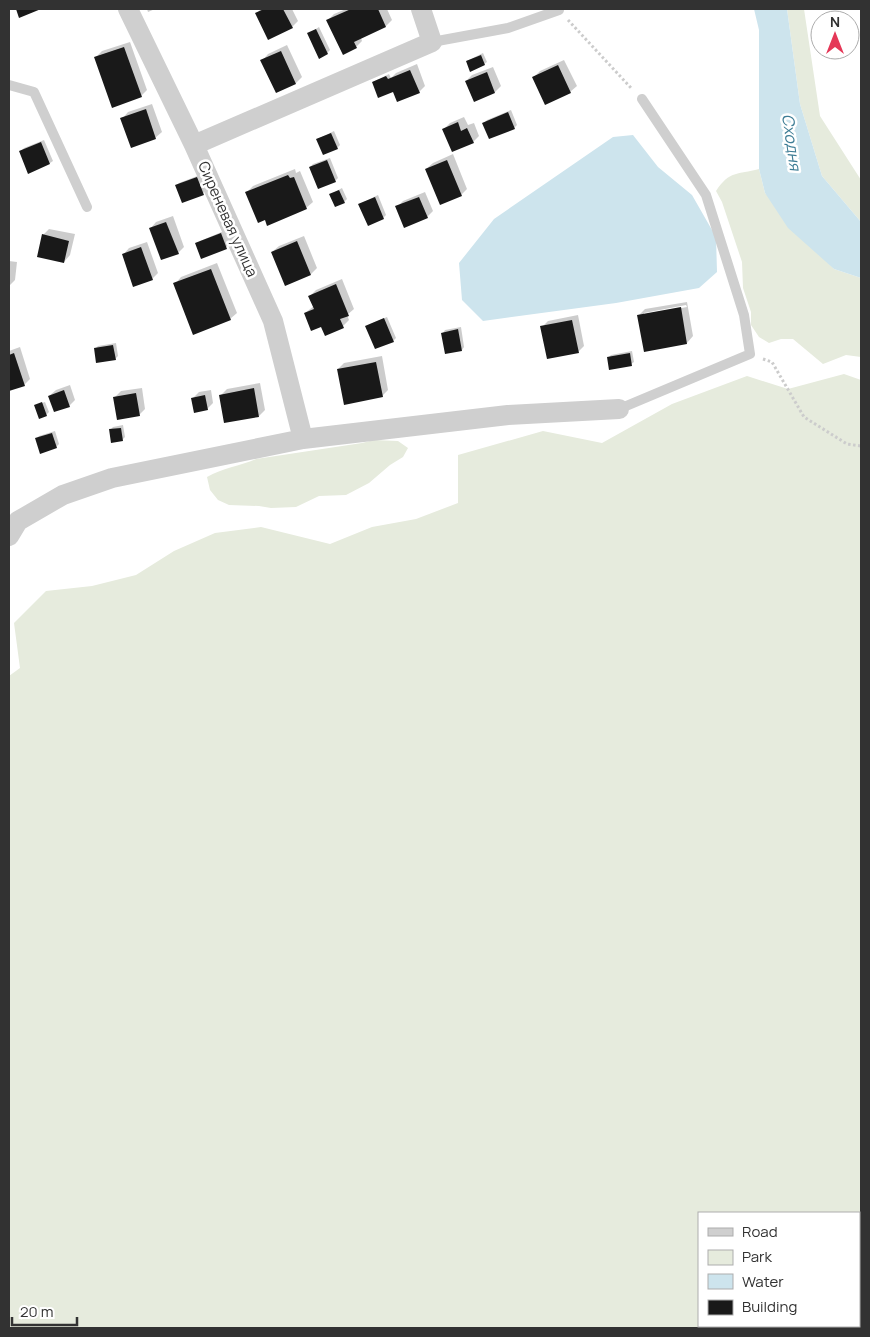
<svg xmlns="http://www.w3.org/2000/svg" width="870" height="1337" font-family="Manrope,sans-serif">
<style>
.green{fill:#e6ebdd;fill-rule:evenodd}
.water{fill:#cde4ed}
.shadow{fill:#0003;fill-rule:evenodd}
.building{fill:#191919}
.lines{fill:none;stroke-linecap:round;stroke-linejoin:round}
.path{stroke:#ccc;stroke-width:3;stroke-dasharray:2.5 2.5;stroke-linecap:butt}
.lane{stroke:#cfcfcf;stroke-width:10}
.street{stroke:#cfcfcf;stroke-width:20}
.labels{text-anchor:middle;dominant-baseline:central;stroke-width:5;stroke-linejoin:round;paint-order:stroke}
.street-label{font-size:15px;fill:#323232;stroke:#fff}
.water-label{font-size:16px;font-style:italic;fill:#3e7d95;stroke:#fff}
</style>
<rect width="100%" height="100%" fill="#fff"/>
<!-- green -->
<path class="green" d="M787,9H804L820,116L861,180V222L822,176L800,104Z
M759,169L765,193L834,269L861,278V357L846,355L823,364L793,339H781L769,343L759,337L751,325V312L743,288L742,262L722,202L716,191C730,170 737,175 759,169Z
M844,374L861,380V1328H9V676L20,668L14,623L46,591L92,586L136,575L174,551L215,533L261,527L330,544L372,527L416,519L458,503V455L543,431L602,443L672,404L747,376L788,389ZM859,1213V1326H699V1213Z
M374,440L398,441L408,448L403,457L390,465L369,483L346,495L319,496L296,507L271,508L259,506L229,505L218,500L210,490L207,477C222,468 240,466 256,459L362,443Z"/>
<!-- water -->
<path class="water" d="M754,9H787L800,104L822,176L861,222V278L834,269L788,228L765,193L759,169V30Z
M633,135L658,167L692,195L716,237L717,272L699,288L616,303L483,321L462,300L459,263L494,219L613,137Z"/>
<!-- shadow -->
<path class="shadow" d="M147,9H155L148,12Z
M261,9H292L298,21L292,27L257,13Z
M346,9H387L392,20L386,26L361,38L362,41L356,47L328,20L334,14Z
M319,27L330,50L327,53L308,34Z
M130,42L147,90L141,96L96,57L102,51Z
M287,45L302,77L296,83L276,92L262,61L268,54Z
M483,53L487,62L484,64L467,61Z
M564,60L577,86L570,92L533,78L540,71Z
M417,64L425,86L419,92L373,82L389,74L391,78L396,73Z
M493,67L501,86L495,92L474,101L466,81L472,75Z
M152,104L162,132L155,138L122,119L128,112Z
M511,110L517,125L514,128L484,123L487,120Z
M464,117L468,125L474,123L479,136L473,142L444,129L450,123Z
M334,131L340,145L337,148L318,139Z
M44,140L53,161L50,163L21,151L24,148Z
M453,154L467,189L461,195L426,169L433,163Z
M330,158L338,178L335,181L310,167L313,164Z
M295,169L296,173L300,171L313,202L306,208L247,192L253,186Z
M200,175L206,191L203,193L183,202L176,186L179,183Z
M342,188L347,199L344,202L331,194Z
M425,192L433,211L427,217L397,207L403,201Z
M378,195L386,215L383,218L360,204Z
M173,216L184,247L178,253L150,229L156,222Z
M49,229L75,234L70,255L64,262L43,235Z
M224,231L229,245L226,247L197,244L200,241Z
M304,236L317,268L311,274L286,285L272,252L279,246Z
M147,242L158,273L152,279L123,255L129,248Z
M9,261L17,262L15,280L9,286Z
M217,263L237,313L230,319L175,284L181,277Z
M342,279L354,309L347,315L349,320L343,326L305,313L314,306L310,296L316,290Z
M687,302L693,336L687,343L645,351L638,316L645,309ZM686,305L687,307L644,315V313Z
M578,315L584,346L578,352L542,327L548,321Z
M387,317L396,338L393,341L367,326L370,324Z
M461,327L464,347L462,350L443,333L445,330Z
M116,343L118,356L115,359L95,349L98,346Z
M20,347L30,379L24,385L9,390V351Z
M632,351L634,362L631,364L608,358L611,355Z
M382,356L388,390L382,396L338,369L344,363Z
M260,383L265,410L259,416L221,395L227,389Z
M70,385L75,400L69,406L49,396L56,390Z
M142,388L145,409L139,415L114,398L121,391Z
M211,390L213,403L207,409L193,398L199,392Z
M45,402L49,412L46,415L36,405Z
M123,425L125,437L122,440L110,430L113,427Z
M55,431L59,444L56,447L36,439L39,436Z"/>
<!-- building -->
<path class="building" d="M16,9H41L19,18Z
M264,9H283L293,28L268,40L255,13Z
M351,9H378L386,27L354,42L357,48L343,55L326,20Z
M316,29L328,54L319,59L307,33Z
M124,47L142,97L112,108L94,57Z
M281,51L296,84L276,93L260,60Z
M481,55L485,65L470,72L466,61Z
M558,65L571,93L545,105L532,77Z
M410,70L420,93L397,102L393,92L378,98L372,82L386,76L388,79Z
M487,72L495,93L474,102L465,81Z
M146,109L156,139L131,148L120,118Z
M508,112L515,129L489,139L482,123Z
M458,122L461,131L467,128L474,143L452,152L442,129Z
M331,133L338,149L323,155L316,139Z
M41,142L50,164L28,174L19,151Z
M327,160L336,182L318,189L309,167Z
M447,160L462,196L440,205L425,169Z
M288,175L290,178L294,177L307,209L267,226L265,220L258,223L245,192Z
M197,177L204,195L182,203L175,185Z
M339,190L345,203L335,207L329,194Z
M375,197L384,219L368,226L358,204Z
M419,197L428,218L404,228L395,206Z
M166,222L179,254L161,260L149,228Z
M221,233L227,249L201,259L195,243Z
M42,234L69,241L64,263L37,257Z
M297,241L311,275L285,286L271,252Z
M141,247L153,280L133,287L122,254Z
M211,269L231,320L193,335L173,283Z
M336,284L349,316L340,319L344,328L325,336L321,327L311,331L304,313L314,309L308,296Z
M681,307L687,344L644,352L637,315Z
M384,318L394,342L375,349L365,326Z
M572,320L579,353L547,359L540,326Z
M458,329L462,351L445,354L441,333Z
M113,345L116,360L96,363L94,348Z
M14,353L25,386L9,391V355Z
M630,353L632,366L609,370L607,357Z
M376,362L383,397L344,405L337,369Z
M254,388L259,417L224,423L219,395Z
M64,390L70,407L54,412L48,396Z
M136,393L140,416L117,420L113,397Z
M205,395L208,410L194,413L191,398Z
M42,402L47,416L39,419L34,405Z
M121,428L123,441L111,443L109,429Z
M52,433L57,448L40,454L35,438Z"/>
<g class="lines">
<!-- path -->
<path class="path" d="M568,20L632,89
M763,359L772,362L804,417L847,444L861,446
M859,1312H861
M775,1328L781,1326"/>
<!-- lane -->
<path class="lane" d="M432,42L508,28L559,10
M9,85L34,92L87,207
M619,409L750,354L744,315L706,195L642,99"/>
<!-- street -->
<path class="street" d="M128,9L194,145L273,321L303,439
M194,145L432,42L421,9
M9,536L18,521L63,495L112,478L303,439L508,415L619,409"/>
</g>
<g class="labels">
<!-- street labels -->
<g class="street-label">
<text transform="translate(228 219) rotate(66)">Сиреневая улица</text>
</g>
<!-- water labels -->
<g class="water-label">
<text transform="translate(792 142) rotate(82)">Сходня</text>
</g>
</g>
<!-- border -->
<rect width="870" height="1337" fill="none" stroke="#323232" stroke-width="20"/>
<!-- legend -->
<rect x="698" y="1212" width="162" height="115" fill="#ffffff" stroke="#adadad"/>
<rect x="708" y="1228" width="25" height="8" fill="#cfcfcf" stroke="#adadad"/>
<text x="742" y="1237" font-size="15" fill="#323232">Road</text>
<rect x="708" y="1250" width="25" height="15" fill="#e6ebdd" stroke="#adadad"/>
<text x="742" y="1262" font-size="15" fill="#323232">Park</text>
<rect x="708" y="1274" width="25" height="15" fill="#cde4ed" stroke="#adadad"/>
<text x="742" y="1287" font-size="15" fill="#323232">Water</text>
<rect x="708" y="1300" width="25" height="15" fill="#191919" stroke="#adadad"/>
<text x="742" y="1312" font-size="15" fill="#323232">Building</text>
<!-- north arrow -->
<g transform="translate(835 35)"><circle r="24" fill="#ffffff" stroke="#adadad"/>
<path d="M0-4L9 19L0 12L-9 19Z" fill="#e53757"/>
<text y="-8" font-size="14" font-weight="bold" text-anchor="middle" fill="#323232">N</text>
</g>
<!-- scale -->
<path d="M12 1317v8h65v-8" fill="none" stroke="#323232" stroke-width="2.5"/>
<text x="20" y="1317" font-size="15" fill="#323232" stroke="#ffffff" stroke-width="4" paint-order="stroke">20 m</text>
</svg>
